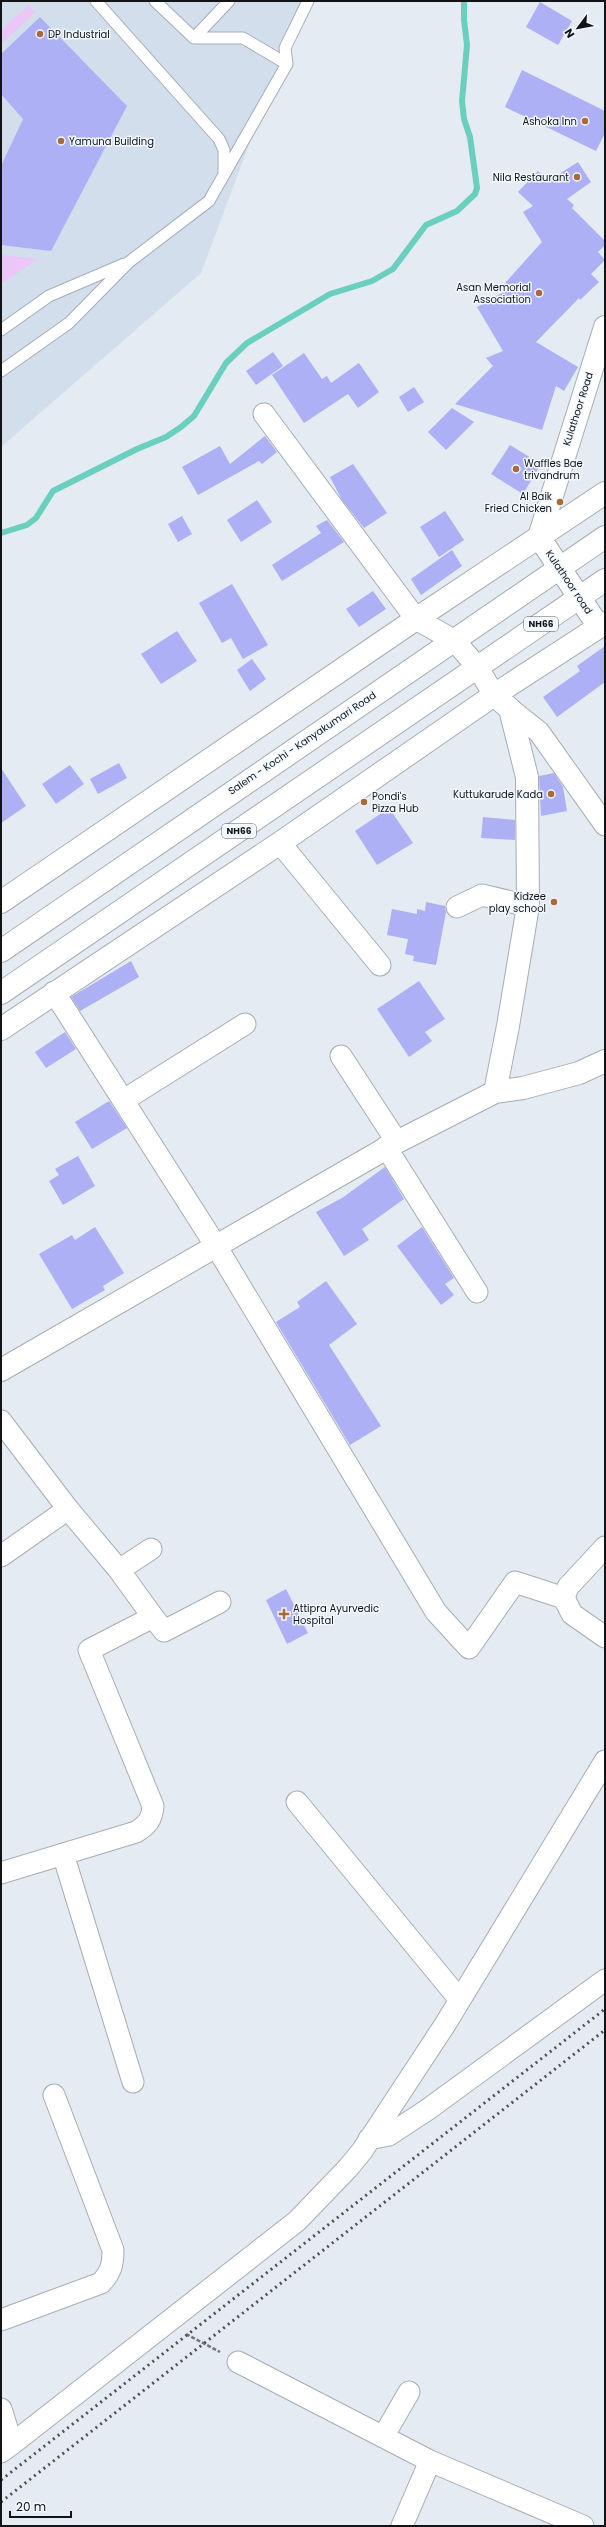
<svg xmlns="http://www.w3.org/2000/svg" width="606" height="2527" font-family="Poppins,sans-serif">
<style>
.built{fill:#d2deeb}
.green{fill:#eac7f8}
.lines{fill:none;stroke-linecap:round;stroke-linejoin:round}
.stream{stroke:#6acfbe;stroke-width:6}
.building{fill:#aeb0f5}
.service-casing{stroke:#a6adb3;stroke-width:13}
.minor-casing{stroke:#a6adb3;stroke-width:23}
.tertiary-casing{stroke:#a6adb3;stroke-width:24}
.secondary-casing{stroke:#a6adb3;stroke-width:24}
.trunk-casing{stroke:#a6adb3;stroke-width:24}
.path{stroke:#71757a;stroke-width:2.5;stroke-dasharray:4 2;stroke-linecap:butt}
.service{stroke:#fff;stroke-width:11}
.minor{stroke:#fff;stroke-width:21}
.tertiary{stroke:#fff;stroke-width:22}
.secondary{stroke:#fff;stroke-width:22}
.trunk{stroke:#fff;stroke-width:22}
.rail{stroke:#4e5255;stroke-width:3;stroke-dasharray:2 4;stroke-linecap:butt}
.poi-dot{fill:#ab6935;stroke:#f1f8ff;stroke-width:1.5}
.labels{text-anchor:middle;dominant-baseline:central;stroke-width:3;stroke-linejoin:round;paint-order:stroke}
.shield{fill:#f1f8ff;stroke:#54585b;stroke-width:1}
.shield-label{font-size:9px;font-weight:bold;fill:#111315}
.poi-label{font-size:10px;fill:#111315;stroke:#f1f8ff;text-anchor:end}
.street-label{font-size:10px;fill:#111315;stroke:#f1f8ff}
</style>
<rect width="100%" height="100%" fill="#e4ebf2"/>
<!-- built -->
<path class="built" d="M1,1H305L294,24L201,273L1,447Z"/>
<!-- green -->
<path class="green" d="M29,5L35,13L1,44V30Z
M1,255L38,259L1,284Z"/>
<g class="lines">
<!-- stream -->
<path class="stream" d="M1,533L27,525L36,518L53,491L137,449L166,437L181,427L194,416L226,363L247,343L330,294L372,281L393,269L426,225L457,211L475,194L477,188L470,137L464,119L462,101L467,45L464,20V1"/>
</g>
<!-- building -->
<path class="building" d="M540,2L572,21L558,45L526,27Z
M40,17L127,106L51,251L1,245V166L23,119L1,94V54Z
M522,70L605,111V133L596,151L505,107Z
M578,162L591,182L567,199L574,205L572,208L605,241V245L598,252L605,260L591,274L599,282L580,300L579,298L536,342L578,367L564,391L556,386L542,430L455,404L493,366L486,358L503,351L477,307L511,288L505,283L542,242L523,212L533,206L518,192L538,171L548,181Z
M273,352L283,366L256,385L246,371Z
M304,353L322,379L327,376L331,383L359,363L379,392L358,408L348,394L304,423L272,375Z
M414,387L424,402L408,412L399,397Z
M452,408L474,422L446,450L428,432Z
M265,436L277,452L262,464L259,461L198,495L182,467L220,446L230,464Z
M510,445L541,464L523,494L491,474Z
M353,464L387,513L364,528L342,500L330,477Z
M257,500L272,522L241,542L227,520Z
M445,511L464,540L439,557L420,527Z
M182,516L192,534L178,542L168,524Z
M327,520L344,542L282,581L272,565L321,533L316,526Z
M452,550L462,566L421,595L411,579Z
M232,584L268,645L243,659L231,638L222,643L199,603Z
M373,591L386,609L359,627L346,609Z
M177,631L197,661L161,684L141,654Z
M605,646V682L557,717L543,697L580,671L577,666Z
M252,659L266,679L250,691L237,670Z
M119,763L127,778L98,794L90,779Z
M70,765L84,784L56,804L42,784Z
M1,768L26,806L1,823Z
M554,773L563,787L567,811L541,816L539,776Z
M389,808L413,843L377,865L355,831Z
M483,817L515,820V840L481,838Z
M426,902L445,906L446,912L436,965L413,961L414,956L405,954L408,939L387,935L392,909L417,914V909L425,911Z
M131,961L139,977L80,1011L71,997Z
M419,981L445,1019L425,1032L432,1041L409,1057L377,1009Z
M65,1032L76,1049L46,1068L35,1052Z
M109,1101L127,1128L92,1149L75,1122Z
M78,1156L95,1186L63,1205L49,1181L59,1175L55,1169Z
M385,1167L404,1199L362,1229L369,1240L344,1256L316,1212L342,1198Z
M95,1227L124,1273L103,1286L105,1290L72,1309L39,1254L72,1235L75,1240Z
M422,1227L454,1278L445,1284L454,1295L441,1305L397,1246Z
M326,1281L357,1324L329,1345L381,1426L350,1445L276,1322L300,1307L297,1302Z
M286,1589L308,1633L287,1644L266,1600Z"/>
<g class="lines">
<!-- service casing -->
<g class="service-casing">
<path id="service" d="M96,1L219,139L224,150V173
M155,1L194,38H243L287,64
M194,38L229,1
M1,330L49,296L124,264
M1,371L69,323L129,262L209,201L287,64L285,48L308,1"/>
</g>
<!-- minor casing -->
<g class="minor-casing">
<path id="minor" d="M264,414L416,619L455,641L478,668L494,695
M510,709L539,732L605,825
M280,843L380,965
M457,907L482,895L528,906
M54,992L216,1246L436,1612L469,1648L515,1582L564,1598
M341,1056L397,1142
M124,1100L245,1024
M386,1147L477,1292
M1,1421L68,1509L119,1570L153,1617L89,1650L153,1806C152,1820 147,1825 136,1832L1,1873
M605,1547L568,1587L564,1598L572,1614L605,1637
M1,1556L68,1509
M119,1570L151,1549
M153,1617L164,1631L220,1602
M297,1802L460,2000
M63,1854L133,2082
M369,2139L389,2135L427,2110L605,1980
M1,2320L101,2283C111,2272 113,2265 113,2250L54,2095
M238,2362L430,2461L583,2526
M1,2409L12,2444L1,2452
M383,2437L409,2392
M12,2444L297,2221L348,2168L362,2151L446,2023L605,1761
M402,2526L430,2461"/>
</g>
<!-- tertiary casing -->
<g class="tertiary-casing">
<path id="tertiary" d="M539,537L599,627
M1,902L416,619L605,493
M1,1029L280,843L494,695L605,623"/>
</g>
<!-- secondary casing -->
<g class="secondary-casing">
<path id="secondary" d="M539,537L605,327
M494,695L510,709L527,777L528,906L508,1026L495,1092
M1,1370L397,1142L495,1092L523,1088L579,1073L605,1061"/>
</g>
<!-- trunk casing -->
<g class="trunk-casing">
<path id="trunk" d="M1,951C202,812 404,675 605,537
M1,993L605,580"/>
</g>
<!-- path -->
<path class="path" d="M186,2334L220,2352"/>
<!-- service -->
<use href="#service" class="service"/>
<!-- minor -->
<use href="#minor" class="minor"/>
<!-- tertiary -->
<use href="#tertiary" class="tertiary"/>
<!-- secondary -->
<use href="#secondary" class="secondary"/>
<!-- trunk -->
<use href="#trunk" class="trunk"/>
<!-- rail -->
<path class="rail" d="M1,2480L605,2009
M1,2502L605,2030"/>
</g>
<!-- markers -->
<g class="poi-dot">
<circle cx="40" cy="34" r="4"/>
<circle cx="585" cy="121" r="4"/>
<circle cx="61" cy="141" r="4"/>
<circle cx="577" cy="177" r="4"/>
<circle cx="539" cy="293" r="4"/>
<circle cx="516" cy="469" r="4"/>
<circle cx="560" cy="502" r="4"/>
<circle cx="551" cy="794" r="4"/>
<circle cx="364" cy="802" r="4"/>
<circle cx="554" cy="902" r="4"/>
<path d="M282 1608h4v4h4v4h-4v4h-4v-4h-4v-4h4z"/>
</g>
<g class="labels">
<!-- shield labels -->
<g class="shield">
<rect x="524" y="617" width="34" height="14" rx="3"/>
<rect x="222" y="824" width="34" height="14" rx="3"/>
</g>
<g class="shield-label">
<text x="541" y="624">NH66</text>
<text x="239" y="831">NH66</text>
</g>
<!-- poi labels -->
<g class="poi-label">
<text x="48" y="34" text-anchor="start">DP Industrial</text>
<text x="577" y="121">Ashoka Inn</text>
<text x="69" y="141" text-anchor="start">Yamuna Building</text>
<text x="569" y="177">Nila Restaurant</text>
<text x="531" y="287">Asan Memorial<tspan x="531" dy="12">Association</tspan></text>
<text x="524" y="463" text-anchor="start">Waffles Bae<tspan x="524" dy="12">trivandrum</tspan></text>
<text x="552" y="496">Al Baik<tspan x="552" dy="12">Fried Chicken</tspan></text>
<text x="543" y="794">Kuttukarude Kada</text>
<text x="372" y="796" text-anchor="start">Pondi's<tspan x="372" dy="12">Pizza Hub</tspan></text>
<text x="546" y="896">Kidzee<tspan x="546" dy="12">play school</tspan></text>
<text x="293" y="1608" text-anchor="start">Attipra Ayurvedic<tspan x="293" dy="12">Hospital</tspan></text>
</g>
<!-- street labels -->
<g class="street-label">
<text transform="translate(578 409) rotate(-72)">Kulathoor Road</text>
<text transform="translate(569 582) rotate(56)">Kulathoor road</text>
<text transform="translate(302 743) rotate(-34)">Salem - Kochi - Kanyakumari Road</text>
</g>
</g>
<!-- border -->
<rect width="606" height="2527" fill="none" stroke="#111315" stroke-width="4"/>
<!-- north arrow -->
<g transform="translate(578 28) rotate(238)" stroke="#f1f8ff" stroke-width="3" paint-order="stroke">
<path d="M0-3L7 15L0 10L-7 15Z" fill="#111315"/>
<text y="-6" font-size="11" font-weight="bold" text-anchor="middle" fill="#111315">N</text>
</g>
<!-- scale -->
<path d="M10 2511v6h61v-6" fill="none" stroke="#111315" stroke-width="2"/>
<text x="16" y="2511" font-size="12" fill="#111315" stroke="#f1f8ff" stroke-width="3" paint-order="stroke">20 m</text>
</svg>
